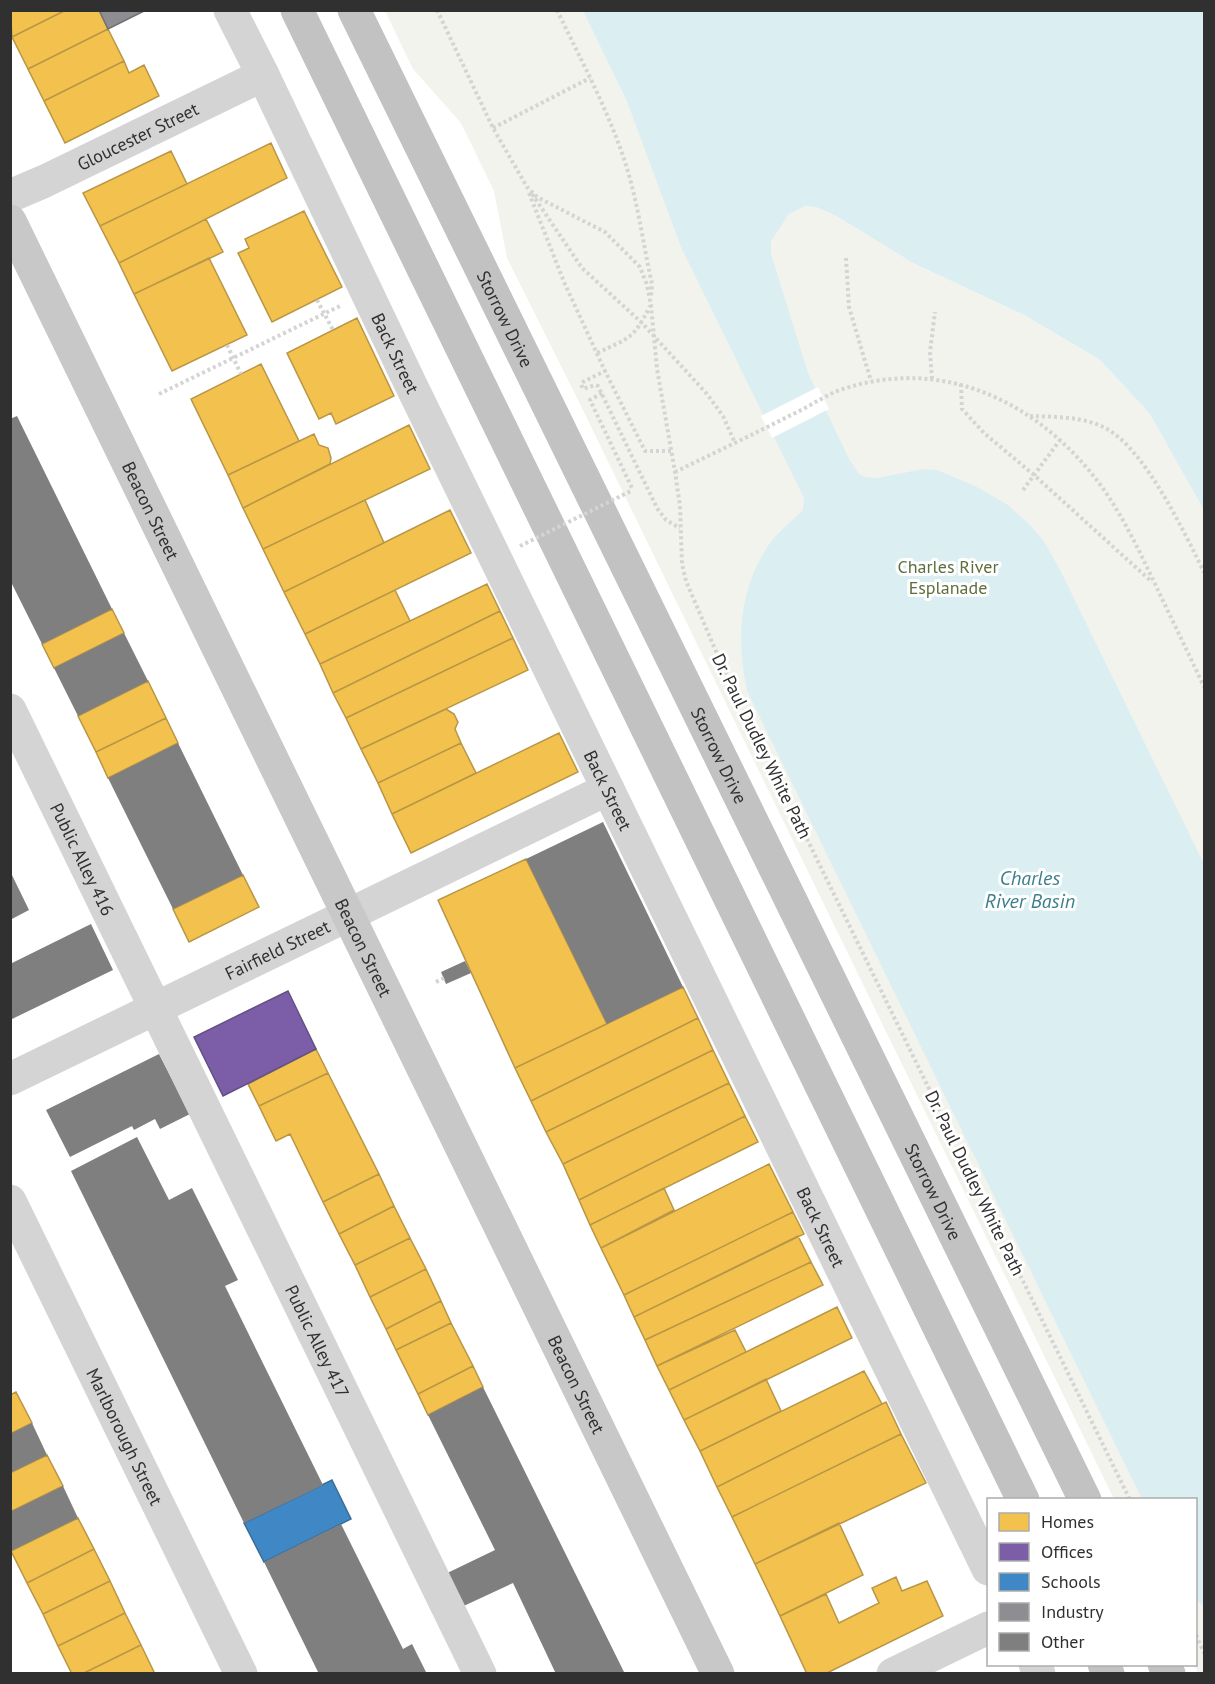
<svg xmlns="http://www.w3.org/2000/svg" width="1215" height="1684" font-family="'PT Sans',sans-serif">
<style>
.green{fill:#f2f3ec}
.water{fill:#dbeef2}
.pier{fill:#fff}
.homes{fill:#f2c14e;stroke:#b89645;stroke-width:1.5}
.offices{fill:#7b5ea7;stroke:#645083;stroke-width:1.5}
.schools{fill:#3f88c5;stroke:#3a6e98;stroke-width:1.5}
.industry{fill:#8d8d92;stroke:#717175;stroke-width:1.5}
.building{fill:#7f7f7f}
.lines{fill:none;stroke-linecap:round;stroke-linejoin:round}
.path{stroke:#d4d4d4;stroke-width:4;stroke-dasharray:3 3;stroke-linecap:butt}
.minor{stroke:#d4d4d4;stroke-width:33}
.major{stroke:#c8c8c8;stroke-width:33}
.highway{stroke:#c2c2c2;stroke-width:33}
.path-bridge{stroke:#d4d4d4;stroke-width:4;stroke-dasharray:3 3;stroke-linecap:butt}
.labels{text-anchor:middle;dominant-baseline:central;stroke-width:6;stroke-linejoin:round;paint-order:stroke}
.street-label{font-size:18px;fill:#303030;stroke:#fff}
.park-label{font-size:18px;fill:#5e6d3d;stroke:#fff}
.water-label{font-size:20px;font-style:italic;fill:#3b7f8d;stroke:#fff}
</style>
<rect width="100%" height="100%" fill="#fff"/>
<!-- green -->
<path class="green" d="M385,11H583L628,104L805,206L816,207L838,217L913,263L1026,316L1100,360L1150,414L1202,505L1204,510V1673H1198L1194,1665L1196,1664V1500L1114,1499L577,398L507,258L494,191L461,123L413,69Z"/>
<!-- water -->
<path class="water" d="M583,11H1204V510L1150,414L1100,360L1026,316L913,263L838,217L816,207L805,206L789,214L771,241V254L808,373L849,459L859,474L865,477L878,478L923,469L937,470L977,487L1008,505L1029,524L1044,541L1060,570L1204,864V1607L1196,1599V1500L1142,1499L747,691C736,639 739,588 770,543C780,530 792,521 803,510L804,498L681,247L628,104Z"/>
<!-- pier -->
<path class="pier" d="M818,387L829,409L772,438L761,416Z"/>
<!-- homes -->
<path class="homes" d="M10,10H66L12,37Z
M66,10H99L108,29L28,69L12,37Z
M108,29L124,61L44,101L28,69Z
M124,61L129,73L144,65L159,96L65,143L44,101Z
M271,143L287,178L119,263L100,226Z
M171,151L187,184L100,226L83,193Z
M304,211L342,287L272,322L238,253L249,248L245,239Z
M206,219L223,252L134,294L119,263Z
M209,258L247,335L172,371L134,294Z
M357,318L394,396L336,424L331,413L319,419L287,353Z
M261,364L299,441L228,475L191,399Z
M409,425L430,469L263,549L243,508Z
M314,434L319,445L328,448L331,458L330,464L243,508L228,475Z
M365,500L384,543L284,592L263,549Z
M450,510L471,553L305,634L284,592Z
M487,584L500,611L333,693L320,664Z
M395,590L410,621L320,664L305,634Z
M112,609L124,633L54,668L42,644Z
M500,611L513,638L346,718L333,693Z
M513,638L528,670L361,749L346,718Z
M148,681L166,718L96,752L78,716Z
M446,709L454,714L458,722L455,729L461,743L378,783L361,749Z
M166,718L178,743L108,778L96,752Z
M559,733L578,772L411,853L392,814Z
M461,743L476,773L392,814L378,783Z
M526,859L607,1024L515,1068L438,900Z
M243,875L259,907L189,942L173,909Z
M683,987L698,1018L531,1101L515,1068Z
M698,1018L713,1050L546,1132L531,1101Z
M316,1049L328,1073L259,1106L248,1084Z
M713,1050L729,1083L563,1164L546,1132Z
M328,1073L379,1174L323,1202L290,1134L276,1141L259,1106Z
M729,1083L745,1116L579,1200L563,1164Z
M745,1116L758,1142L590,1225L579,1200Z
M769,1164L793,1212L624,1295L601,1248Z
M379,1174L394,1206L339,1234L323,1202Z
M664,1188L674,1210L601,1248L590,1225Z
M394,1206L410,1238L355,1265L339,1234Z
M793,1212L804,1234L634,1317L624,1295Z
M798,1236L811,1262L645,1340L634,1317Z
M410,1238L426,1269L370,1297L355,1265Z
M811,1262L823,1285L657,1366L645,1340Z
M426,1269L441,1301L386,1329L370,1297Z
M441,1301L451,1323L396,1350L386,1329Z
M837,1307L852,1338L684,1420L669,1390Z
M451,1323L473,1366L418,1394L396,1350Z
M735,1330L746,1352L669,1390L657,1366Z
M473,1366L483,1387L428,1415L418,1394Z
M864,1371L882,1404L717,1487L700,1451Z
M766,1379L781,1411L700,1451L684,1420Z
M16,1392L32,1423L10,1434V1395Z
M886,1402L901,1434L732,1517L717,1487Z
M901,1434L926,1483L755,1564L732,1517Z
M47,1455L63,1486L10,1512V1473Z
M78,1518L94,1549L27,1583L11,1551Z
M839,1523L863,1575L780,1616L755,1564Z
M94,1549L110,1581L43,1614L27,1583Z
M896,1577L902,1591L927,1581L943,1616L825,1674H807L780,1616L826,1594L839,1623L879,1603L872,1588Z
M110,1581L125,1613L58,1646L43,1614Z
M125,1613L141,1645L82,1674H72L58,1646Z
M141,1645L155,1674H82Z"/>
<!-- offices -->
<path class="offices" d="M288,991L316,1049L223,1096L194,1037Z"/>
<!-- schools -->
<path class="schools" d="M332,1480L351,1519L264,1562L244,1523Z"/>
<!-- industry -->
<path class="industry" d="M99,10H146L108,29Z"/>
<!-- building -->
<path class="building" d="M17,416L112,609L42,644L10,580V419Z
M124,633L148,681L78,716L54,668Z
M178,743L243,875L173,909L108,778Z
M603,822L683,987L607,1024L526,859Z
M10,871L29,910L10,920Z
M91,924L113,970L10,1020V964Z
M465,961L471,973L446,984L441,972Z
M159,1054L190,1114L160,1129L155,1119L134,1130L132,1126L70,1157L46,1110Z
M137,1137L169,1200L192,1188L238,1280L225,1286L323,1485L244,1523L71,1171Z
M483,1387L625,1674H556L513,1583L455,1610L439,1577L495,1550L428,1415Z
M32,1423L47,1455L10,1473V1434Z
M63,1486L78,1518L11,1551L10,1512Z
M341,1524L403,1649L412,1644L427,1674H319L264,1562Z"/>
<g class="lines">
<!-- path -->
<path class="path" d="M437,10L493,128L527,187L537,197L605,232L640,267L647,285L651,305L657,369L675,472L680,506L682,564L686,581L721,663L1130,1500
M557,10C581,60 608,110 625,162C638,202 643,244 652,284L651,296
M493,128L590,78
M529,193L564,282L605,371
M532,194L582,268L642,323L707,394L723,416L735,443
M846,258L849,307L871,381
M317,300L333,330
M227,345L241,374
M597,353C629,338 634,339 650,306
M932,379L930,352L935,312
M961,384L962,409L984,433L1034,475L1152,582
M602,393L590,400L633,490
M159,394L340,306
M1030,416C1055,417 1084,416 1107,429C1146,451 1184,532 1204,572
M671,451H645L605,371L583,382L581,384L583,389L595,385L598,386L657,508L666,520L680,528
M675,472C714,453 754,434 793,414C811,406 828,393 846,388C941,358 1031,399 1092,474C1118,506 1137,546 1155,584C1171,618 1188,652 1204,687
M1023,490L1060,440
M436,982L444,978
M1196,1635L1204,1653"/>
<!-- minor -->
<g class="minor">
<path id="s1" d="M230,10L263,75L410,383L988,1569"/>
<path id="s2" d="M10,196L45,181L263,75"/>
<path id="s3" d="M10,710L480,1674"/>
<path id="s4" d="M10,1079L608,789"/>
<path id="s5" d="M10,1201L241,1674"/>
<path d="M1035,1664L1039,1674"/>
<path d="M893,1674L988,1628"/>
</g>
<!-- major -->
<path class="major" id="s6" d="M10,221L718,1674"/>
<!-- highway -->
<g class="highway">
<path d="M297,10L1023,1500"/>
<path id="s7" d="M354,10L1085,1500"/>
<path d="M1104,1664L1108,1674"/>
<path d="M1164,1664L1169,1674"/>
</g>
<!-- path-bridge -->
<path class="path-bridge" d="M520,546L633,490"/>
</g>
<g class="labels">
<!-- street labels -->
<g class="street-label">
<text stroke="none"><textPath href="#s2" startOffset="141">Gloucester Street</textPath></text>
<text stroke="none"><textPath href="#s7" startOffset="344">Storrow Drive</textPath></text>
<text stroke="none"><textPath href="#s1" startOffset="381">Back Street</textPath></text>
<text stroke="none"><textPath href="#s6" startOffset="322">Beacon Street</textPath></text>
<text transform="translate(762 746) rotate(64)">Dr. Paul Dudley White Path</text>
<text stroke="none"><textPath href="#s7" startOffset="830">Storrow Drive</textPath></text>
<text stroke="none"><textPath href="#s1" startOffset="867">Back Street</textPath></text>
<text stroke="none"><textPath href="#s3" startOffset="166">Public Alley 416</textPath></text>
<text stroke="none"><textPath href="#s6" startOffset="808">Beacon Street</textPath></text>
<text stroke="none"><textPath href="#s4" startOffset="297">Fairfield Street</textPath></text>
<text transform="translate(975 1183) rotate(64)">Dr. Paul Dudley White Path</text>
<text stroke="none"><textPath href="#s7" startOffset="1316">Storrow Drive</textPath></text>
<text stroke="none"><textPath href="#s1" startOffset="1353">Back Street</textPath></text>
<text stroke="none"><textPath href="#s3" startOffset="702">Public Alley 417</textPath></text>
<text stroke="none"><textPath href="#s6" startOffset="1294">Beacon Street</textPath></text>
<text stroke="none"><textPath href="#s5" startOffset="262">Marlborough Street</textPath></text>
</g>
<!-- park labels -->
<g class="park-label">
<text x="948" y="566">Charles River<tspan x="948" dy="21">Esplanade</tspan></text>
</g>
<!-- water labels -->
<g class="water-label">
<text x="1030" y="878">Charles<tspan x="1030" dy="23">River Basin</tspan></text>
</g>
</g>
<!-- border -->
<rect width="1215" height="1684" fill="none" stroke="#303030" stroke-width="24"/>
<!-- legend -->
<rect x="987" y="1498" width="210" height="168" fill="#ffffff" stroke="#acacac" stroke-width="1.5"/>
<rect x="999" y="1513" width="30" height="18" fill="#f2c14e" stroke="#acacac" stroke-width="1.5"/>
<text x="1041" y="1528" font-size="18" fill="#303030">Homes</text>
<rect x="999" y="1543" width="30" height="18" fill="#7b5ea7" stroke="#acacac" stroke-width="1.5"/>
<text x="1041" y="1558" font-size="18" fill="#303030">Offices</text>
<rect x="999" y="1573" width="30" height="18" fill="#3f88c5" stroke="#acacac" stroke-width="1.5"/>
<text x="1041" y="1588" font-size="18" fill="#303030">Schools</text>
<rect x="999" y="1603" width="30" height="18" fill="#8d8d92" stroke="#acacac" stroke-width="1.5"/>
<text x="1041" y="1618" font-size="18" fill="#303030">Industry</text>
<rect x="999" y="1633" width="30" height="18" fill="#7f7f7f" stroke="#acacac" stroke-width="1.5"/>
<text x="1041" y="1648" font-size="18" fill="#303030">Other</text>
</svg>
